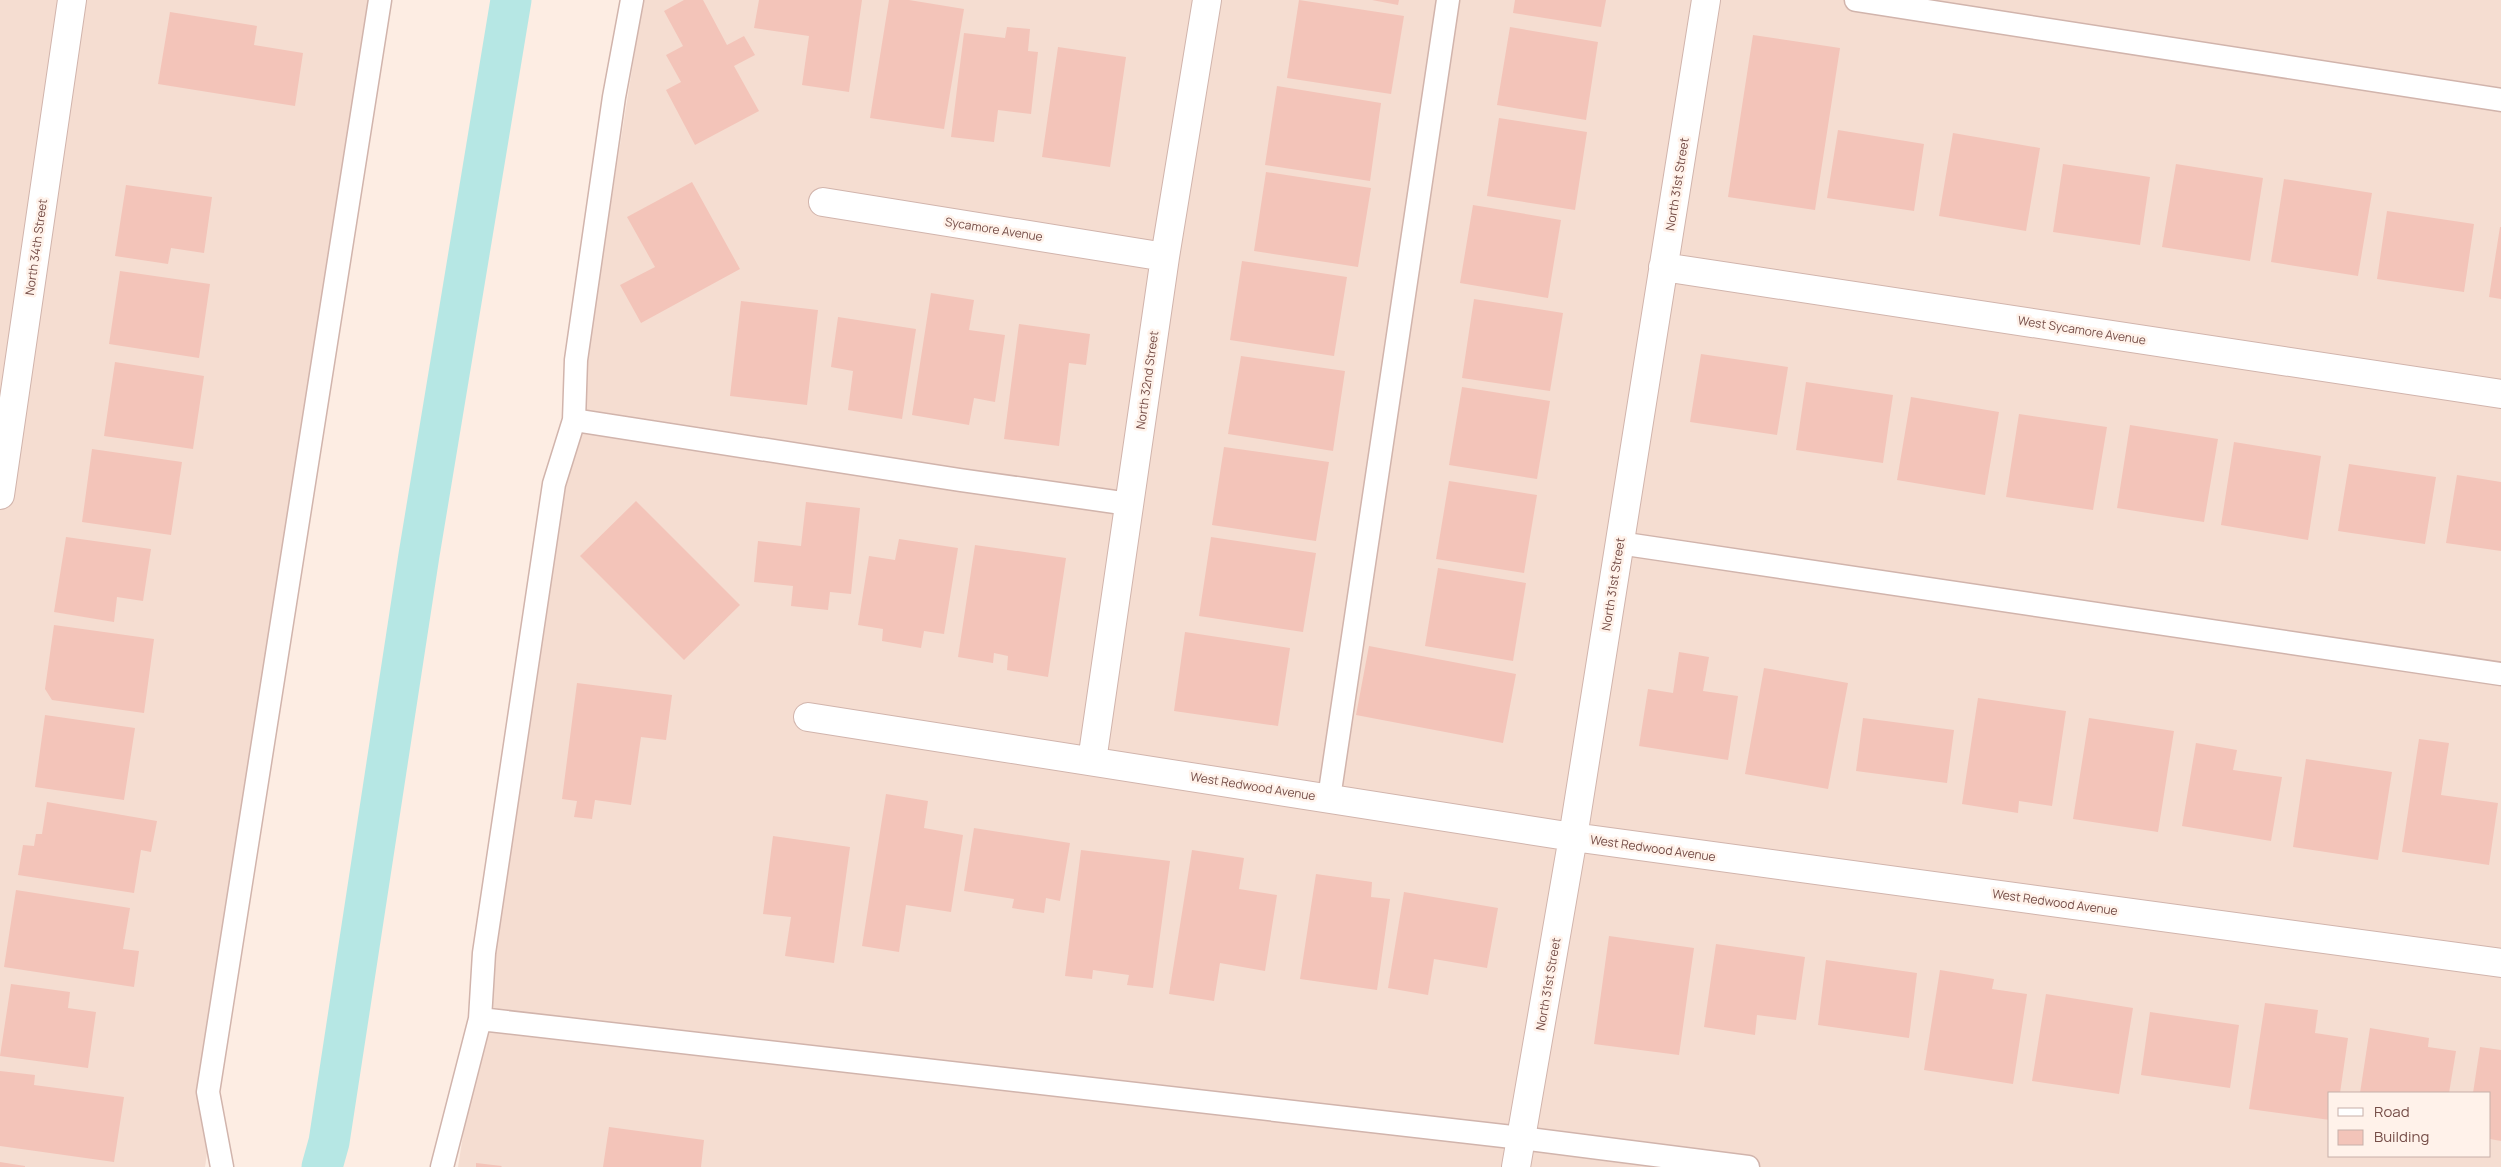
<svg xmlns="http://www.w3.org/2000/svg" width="2501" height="1167" font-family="Manrope,sans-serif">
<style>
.residential{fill:#f5ddd1;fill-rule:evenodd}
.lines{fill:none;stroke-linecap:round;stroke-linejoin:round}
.canal{stroke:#b6e7e4;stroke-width:41}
.building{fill:#f3c4b9}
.service-casing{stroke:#d1b4ac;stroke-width:25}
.minor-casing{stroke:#d1b4ac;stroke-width:30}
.service{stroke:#fff;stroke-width:22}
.minor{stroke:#fff;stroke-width:28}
.labels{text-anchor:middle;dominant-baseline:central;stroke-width:5;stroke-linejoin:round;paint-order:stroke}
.street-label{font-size:12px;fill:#764e48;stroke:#fff2ea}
</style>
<rect width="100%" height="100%" fill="#fdede3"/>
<!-- residential -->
<path class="residential" d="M0,0H378L205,1167H0Z
M643,0H2501V1167H458ZM2330,1093H2490V1156H2330Z"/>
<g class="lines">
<!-- canal -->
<path class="canal" d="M322,1167L329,1142L419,555L511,0"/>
</g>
<!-- building -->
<path class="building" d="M684,0H703L727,45L744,36L755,55L734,66L759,111L695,145L666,90L681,82L666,55L683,46L664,11Z
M759,0H862L849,92L802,85L809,36L754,28Z
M889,0H909L964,9L944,129L870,118Z
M1299,0L1404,16L1391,94L1287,78Z
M1372,0H1399L1398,5Z
M1515,0H1606L1601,27L1513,13Z
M170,12L257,26L254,45L303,53L295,106L158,84Z
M1007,27L1030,29L1028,51L1038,52L1031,114L998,110L994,142L951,137L964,33L1005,38Z
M1510,27L1598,42L1586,120L1497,105Z
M1753,35L1840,48L1815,210L1728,197Z
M1058,47L1126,57L1110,167L1042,157Z
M1277,86L1381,103L1370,181L1265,165Z
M1499,118L1587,132L1575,210L1487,196Z
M1838,130L1924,144L1914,211L1827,198Z
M1953,133L2040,148L2026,231L1939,216Z
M2063,164L2150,177L2140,245L2053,232Z
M2176,164L2263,178L2250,261L2162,247Z
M1266,172L1371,188L1358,267L1254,251Z
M2284,179L2372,193L2358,276L2271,262Z
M692,182L740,269L641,323L620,285L655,267L627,217Z
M126,185L212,197L204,253L171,248L168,264L115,256Z
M1473,205L1561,220L1548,298L1460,283Z
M2387,211L2474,224L2464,292L2377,279Z
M2500,227H2501V299L2489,297Z
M1242,261L1347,277L1334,356L1230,340Z
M120,271L210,284L199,358L109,344Z
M931,293L974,300L969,330L1005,335L995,402L974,398L969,425L912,415Z
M1474,299L1563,313L1550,391L1462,378Z
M741,301L818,310L807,405L730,396Z
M838,317L916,329L902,419L848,410L853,371L831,367Z
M1019,324L1090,334L1086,365L1069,363L1059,446L1004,439Z
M1701,354L1788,367L1777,435L1690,422Z
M1241,356L1345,371L1333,451L1228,434Z
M115,362L204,376L193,449L104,436Z
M1806,382L1893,395L1883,463L1796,450Z
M1462,387L1550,401L1537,479L1449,465Z
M1911,397L1999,412L1985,495L1897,480Z
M2019,414L2107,427L2093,510L2006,497Z
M2130,425L2218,439L2204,522L2117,508Z
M2234,442L2321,456L2308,540L2221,525Z
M1224,447L1329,462L1316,541L1212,525Z
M92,449L182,462L171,535L82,522Z
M2349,464L2436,477L2425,544L2338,531Z
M2457,475L2501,482V551L2446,543Z
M1449,481L1537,495L1524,573L1436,559Z
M636,501L740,605L684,660L580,556Z
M806,502L860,508L851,594L830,592L828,610L791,606L793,586L754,582L758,541L801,546Z
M66,537L151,549L143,601L117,597L114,622L54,612Z
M1211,537L1316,553L1303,632L1199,616Z
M899,539L958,548L944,634L924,631L921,648L882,641L883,629L858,625L869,556L895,560Z
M975,545L1066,558L1048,677L1007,670L1008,656L994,653L993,663L958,657Z
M1438,568L1526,583L1513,661L1425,646Z
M54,625L154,639L144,713L52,700L45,689Z
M1185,632L1290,648L1278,726L1174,711Z
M1369,646L1516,674L1503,743L1356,715Z
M1679,652L1709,657L1703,691L1738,696L1728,760L1639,746L1648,689L1673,693Z
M1764,668L1848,683L1828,789L1745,774Z
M577,683L672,695L666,740L641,737L631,805L595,800L592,819L574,817L577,801L562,799Z
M1978,698L2066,711L2052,806L2019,801L2018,813L1962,804Z
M45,715L135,728L124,800L35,787Z
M1863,718L1954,730L1947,783L1856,771Z
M2089,718L2174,731L2158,832L2073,819Z
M2419,739L2449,743L2441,795L2498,803L2489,865L2402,852Z
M2196,743L2237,750L2233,770L2282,777L2271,841L2182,826Z
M2306,759L2392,772L2378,860L2293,847Z
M886,794L928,801L924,828L963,835L951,912L906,905L899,952L862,946Z
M47,802L157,821L151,852L141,850L134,893L18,875L23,845L34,846L36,834H42Z
M974,828L1070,843L1060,901L1046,898L1044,913L1012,908L1014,899L964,891Z
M773,836L850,847L834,963L785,956L791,917L763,914Z
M1081,850L1170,861L1153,988L1127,985L1129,975L1093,970L1092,979L1065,976Z
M1192,850L1244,858L1239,889L1277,895L1265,971L1220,963L1214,1001L1169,994Z
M1316,874L1372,882L1371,897L1390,899L1377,990L1300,979Z
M16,890L130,908L123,949L139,951L134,987L4,967Z
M1404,892L1498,908L1487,968L1434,959L1428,995L1388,988Z
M1609,936L1694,948L1679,1055L1594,1044Z
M1716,944L1805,957L1796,1020L1757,1015L1755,1035L1704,1027Z
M1826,960L1917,973L1909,1038L1818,1025Z
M1940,970L1994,979L1992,989L2027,994L2013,1084L1924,1070Z
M11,984L70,992L68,1008L96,1012L88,1068L0,1056Z
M2046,994L2133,1008L2119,1094L2032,1081Z
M2265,1003L2318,1010L2315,1033L2348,1038L2340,1093H2330V1120L2249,1109Z
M2150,1012L2239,1025L2230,1088L2141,1075Z
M2370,1028L2429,1038L2428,1047L2456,1051L2449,1093H2360Z
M2480,1047L2501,1050V1141L2490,1139V1093H2473Z
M0,1071L35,1075L34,1085L124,1097L114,1162L0,1146Z
M609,1127L704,1140L701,1167H603Z
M0,1162L25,1166V1167H0Z
M476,1163L502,1166L501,1167H476Z"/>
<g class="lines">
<!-- service casing -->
<g class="service-casing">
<path id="service" d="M1856,0L2501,100
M574,420L960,480L1129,504
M1619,543L2501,674
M1329,798L1448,0
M480,1019L1521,1138L1748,1167
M222,1167L208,1092L380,0
M442,1167L480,1019L484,953L554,484L574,420L576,360L614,97L632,0"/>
</g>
<!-- minor casing -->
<g class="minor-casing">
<path id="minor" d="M823,202L1165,257
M1663,267L2501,394
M0,495L72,0
M808,717L1573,837L2501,963
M1092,761L1165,257L1207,0
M1516,1167L1573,837L1706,0"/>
</g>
<!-- service -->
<use href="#service" class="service"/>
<!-- minor -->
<use href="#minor" class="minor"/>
</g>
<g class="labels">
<!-- street labels -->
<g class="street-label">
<text transform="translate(1677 184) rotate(-81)">North 31st Street</text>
<text transform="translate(994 229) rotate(9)">Sycamore Avenue</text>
<text transform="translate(36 247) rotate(-82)">North 34th Street</text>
<text transform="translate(2082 330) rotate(9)">West Sycamore Avenue</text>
<text transform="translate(1147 380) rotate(-82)">North 32nd Street</text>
<text transform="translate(1613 584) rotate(-81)">North 31st Street</text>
<text transform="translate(1253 786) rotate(9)">West Redwood Avenue</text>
<text transform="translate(1653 848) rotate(8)">West Redwood Avenue</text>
<text transform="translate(2055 902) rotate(8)">West Redwood Avenue</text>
<text transform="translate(1548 984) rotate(-80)">North 31st Street</text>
</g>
</g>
<!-- legend -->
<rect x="2328" y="1092" width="162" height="65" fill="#fff2ea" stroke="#c8b0a9"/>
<rect x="2338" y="1108" width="25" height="8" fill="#ffffff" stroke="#c8b0a9"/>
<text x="2374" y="1117" font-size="15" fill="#764e48">Road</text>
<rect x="2338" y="1130" width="25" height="15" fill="#f3c4b9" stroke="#c8b0a9"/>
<text x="2374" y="1142" font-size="15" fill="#764e48">Building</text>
</svg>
